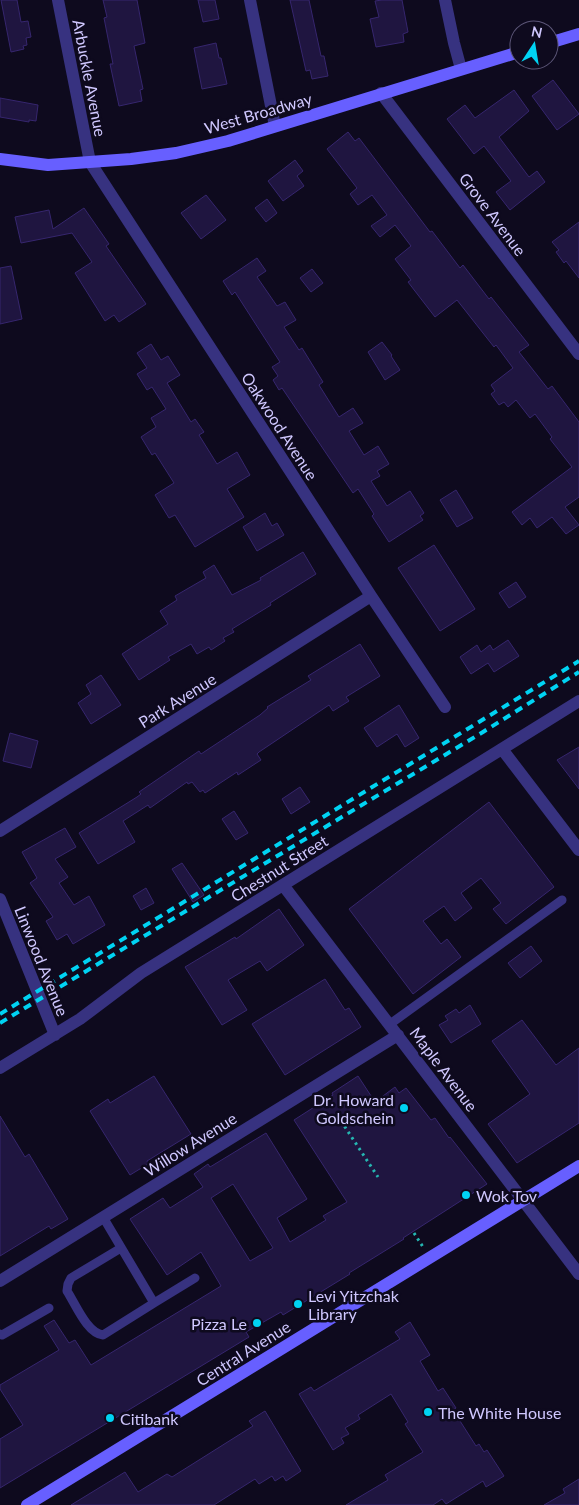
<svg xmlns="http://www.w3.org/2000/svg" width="579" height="1505" font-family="Lato,sans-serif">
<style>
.building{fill:#1f1540;stroke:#36266e;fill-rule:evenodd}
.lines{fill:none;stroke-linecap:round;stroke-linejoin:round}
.path{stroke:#25b6b1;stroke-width:3;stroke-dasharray:2.5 4;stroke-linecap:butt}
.lane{stroke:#373280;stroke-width:9}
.street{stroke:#373280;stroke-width:12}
.secondary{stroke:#675fff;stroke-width:12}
.rail{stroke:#00d3f3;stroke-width:4;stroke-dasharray:8 6;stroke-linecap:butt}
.poi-dot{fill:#00d3f3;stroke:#0e0a1e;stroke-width:2}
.labels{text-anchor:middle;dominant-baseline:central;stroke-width:5;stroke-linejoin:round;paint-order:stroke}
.street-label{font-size:16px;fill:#d0c8ff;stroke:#0e0a1e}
.poi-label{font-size:16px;fill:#d0c8ff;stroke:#0e0a1e;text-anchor:start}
</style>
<rect width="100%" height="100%" fill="#0e0a1e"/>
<!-- building -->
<path class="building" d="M1,0H17L21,22L28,21L31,37L26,38L27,45L23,46L24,49L11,52Z
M103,0H137L145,43L134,46L143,89L140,90L142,101L119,106L110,64H113L104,18L107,17Z
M198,0H215L219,19L203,22Z
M290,0H309L321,56H324L328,76L312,79L310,70L306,71Z
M382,0H402L408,32L403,34L404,42L376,47L370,19L379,17L375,1Z
M216,43L219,58H221L227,84L202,89L194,48Z
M553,80L579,114L557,130L532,96Z
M514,90L529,111L499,137L529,177L537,171L545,182L510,210L496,192L511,181L484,146L474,154L447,119L465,105L475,118Z
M0,98L38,105L36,121L29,120V122L0,117Z
M348,132L355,141L359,138L430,232L432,231L460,268L463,265L489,299L491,297L529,345L519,352L548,389L552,386L579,422V497L565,507L579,525L566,534L552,517L537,528L530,518L522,525L512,512L572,467L550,439L552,437L535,414L530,418L516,400L508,407L504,402L499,405L491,394L495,391L491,385L513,368L496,345L494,347L457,300L435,317L408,282L411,280L395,259L411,246L395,225L380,237L371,226L387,215L372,195L358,205L350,194L357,188L327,149Z
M295,160L303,171L297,176L304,186L283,201L268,181Z
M206,195L226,220L201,239L181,213Z
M267,199L277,213L266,222L255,208Z
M84,208L109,244L106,246L146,304L119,322L114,315L105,321L75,273L92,262L72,233L21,243L15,217L49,210L53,229Z
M579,222V278L566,261L564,263L556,252L559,250L552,242Z
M257,258L266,271L257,277L277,306L285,302L296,320L284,327L299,350L302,348L323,382L319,385L339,417L353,408L363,423L349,431L364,455L378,446L389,464L377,471L380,476L371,481L387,506L410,491L424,513L420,516L423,520L389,542L372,516L374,514L358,489L353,493L282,388L279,390L273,380L278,376L272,367L280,362L235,292L232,295L223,281Z
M11,266L22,319L0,324V268Z
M312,269L323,283L311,292L300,278Z
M382,342L392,355L391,356L400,370L385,380L368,352Z
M151,344L161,360L168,356L180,375L167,383L191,422L195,419L204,432L199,435L217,464L237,452L250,475L227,489L244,517L195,547L175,515L169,518L155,495L174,483L155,453L152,455L141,437L156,427L151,418L166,409L152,387L147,390L137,374L147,368L137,353Z
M456,490L473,518L457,527L440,500Z
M265,513L272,526L277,523L284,535L257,551L243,527Z
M434,545L475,609L440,631L398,568Z
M303,552L316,574L270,603L271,605L232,629L234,632L223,638L225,641L211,650L209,647L197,654L191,644L168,657L170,660L139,680L122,654L168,624L160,611L177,600L175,596L206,578L203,572L214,565L232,595L261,580L260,578Z
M516,582L526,597L509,608L499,593Z
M508,640L519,656L494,672L488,663L471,674L460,657L477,645L481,652L490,645L493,650Z
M360,644L380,676L346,697L349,701L333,711L329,705L259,752L257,754L261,760L238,775L237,772L205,793L203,790L200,792L192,782L188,784L187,782L150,808L148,805L123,821L135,842L98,864L79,833L137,797L141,794L139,792L199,751L201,754L260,715L268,708L267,707L311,680L308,676Z
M101,675L121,705L91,724L78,703L91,694L86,685Z
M399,705L419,738L405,747L397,734L377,747L364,728Z
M10,733L38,741L31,768L3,761Z
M579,747V789L557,760Z
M300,787L310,802L291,814L282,799Z
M489,802L554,887L506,924L493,909L501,903L481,878L461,893L472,908L455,921L444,906L423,921L441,944L447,939L461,957L413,994L349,909Z
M234,811L248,833L236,840L222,819Z
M65,828L76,847L55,859L68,877L59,883L74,905L89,896L105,925L73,944L67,934L57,940L46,921L53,917L30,883L37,878L22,852Z
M182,863L204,895L193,902L172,869Z
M146,888L154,903L141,910L133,896Z
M279,909L304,945L267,971L260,961L228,980L247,1010L222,1025L185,967L235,937L236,939Z
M531,946L542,961L520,978L508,963Z
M325,979L345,1010L349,1008L361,1027L285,1075L252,1024Z
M470,1005L481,1024L451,1043L439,1025L448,1020L445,1016L456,1009L459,1013Z
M522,1020L556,1065L579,1048V1123L517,1163L488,1124L530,1094L492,1041Z
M154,1076L191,1134L147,1161L148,1164L130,1175L90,1111L108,1099L110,1103Z
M358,1076L375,1102L395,1087L399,1093L406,1088L431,1120L435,1118L449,1138L450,1137L487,1184L403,1238L404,1239L349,1273L350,1274L283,1315L281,1312L246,1332L249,1337L0,1488V1439L23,1425L0,1389V1385L59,1350L44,1326L54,1320L69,1343L75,1340L91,1365L221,1286L201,1252L167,1275L130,1219L163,1198L170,1208L203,1187L194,1174L208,1164L210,1167L266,1133L307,1199L277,1218L290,1242L326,1220L323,1216L347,1202L294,1120L333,1095L332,1093ZM233,1184L273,1248L250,1261L211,1198Z
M0,1116L25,1157L29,1154L68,1219L51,1229L49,1226L0,1256Z
M410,1322L430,1355L420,1361L438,1391L443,1388L456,1408L453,1410L476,1446L479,1444L484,1452L487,1450L504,1476L486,1487L483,1481L446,1504L442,1499L433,1505H346L388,1480L385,1475L423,1452L405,1424L408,1422L391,1394L358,1415L360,1419L345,1428L349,1434L341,1438L344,1443L333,1450L299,1394L311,1387L314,1391L400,1339L395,1332Z
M265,1411L301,1471L286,1481L283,1476L275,1481L272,1476L259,1484L255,1479L214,1505H71L125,1472L138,1492L167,1474L172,1477L253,1426L249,1421Z
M579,1479V1505H544L565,1493L563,1489Z"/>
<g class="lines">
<!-- path -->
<path class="path" d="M341,1121L378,1177
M414,1233L423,1247"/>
<!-- lane -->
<path class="lane" d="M390,1024L562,900
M103,1217L154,1303L103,1335C87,1333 76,1305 67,1291L68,1284L71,1278L121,1248
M154,1303L195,1278
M0,1334L2,1335L49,1308"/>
<!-- street -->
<path class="street" d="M58,0L90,162L371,596L445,707
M250,0L275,126
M445,0L454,43L461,69
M381,93L579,354
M502,749L579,850
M0,831L371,596
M283,885L579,1274
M0,899L55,1035
M0,1068L80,1019L141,973L579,701
M0,1281L398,1035"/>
<!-- secondary -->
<path class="secondary" d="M549,43L579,34
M0,159L48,165L131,159L176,153L228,141L519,52
M27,1505L579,1166"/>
<!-- rail -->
<path class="rail" d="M0,1014L579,661
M0,1023L483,732L579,672"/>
</g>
<!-- markers -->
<g class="poi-dot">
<circle cx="404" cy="1108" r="5"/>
<circle cx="466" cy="1195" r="5"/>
<circle cx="298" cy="1304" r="5"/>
<circle cx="257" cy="1323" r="5"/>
<circle cx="428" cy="1412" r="5"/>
<circle cx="110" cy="1418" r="5"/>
</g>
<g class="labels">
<!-- street labels -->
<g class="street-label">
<text transform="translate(90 78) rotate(79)">Arbuckle Avenue</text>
<text transform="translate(258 113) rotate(-16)">West Broadway</text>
<text transform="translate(493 214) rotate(53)">Grove Avenue</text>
<text transform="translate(280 426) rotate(57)">Oakwood Avenue</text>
<text transform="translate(177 700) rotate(-32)">Park Avenue</text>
<text transform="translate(279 868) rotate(-32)">Chestnut Street</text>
<text transform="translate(42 961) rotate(68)">Linwood Avenue</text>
<text transform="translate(444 1069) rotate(53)">Maple Avenue</text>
<text transform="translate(190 1144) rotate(-32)">Willow Avenue</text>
<text transform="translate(243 1353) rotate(-32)">Central Avenue</text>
</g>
<!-- poi labels -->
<g class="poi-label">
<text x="394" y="1099" text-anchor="end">Dr. Howard<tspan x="394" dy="18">Goldschein</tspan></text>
<text x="476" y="1195">Wok Tov</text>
<text x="308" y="1295">Levi Yitzchak<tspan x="308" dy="18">Library</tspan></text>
<text x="247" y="1323" text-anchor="end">Pizza Le</text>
<text x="438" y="1412">The White House</text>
<text x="120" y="1418">Citibank</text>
</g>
</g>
<!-- north arrow -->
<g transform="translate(534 45) rotate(12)"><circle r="24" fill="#0e0a1e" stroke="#5c5678"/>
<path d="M0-4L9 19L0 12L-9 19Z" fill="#00d3f3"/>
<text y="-8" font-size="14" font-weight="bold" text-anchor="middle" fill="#d0c8ff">N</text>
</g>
</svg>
